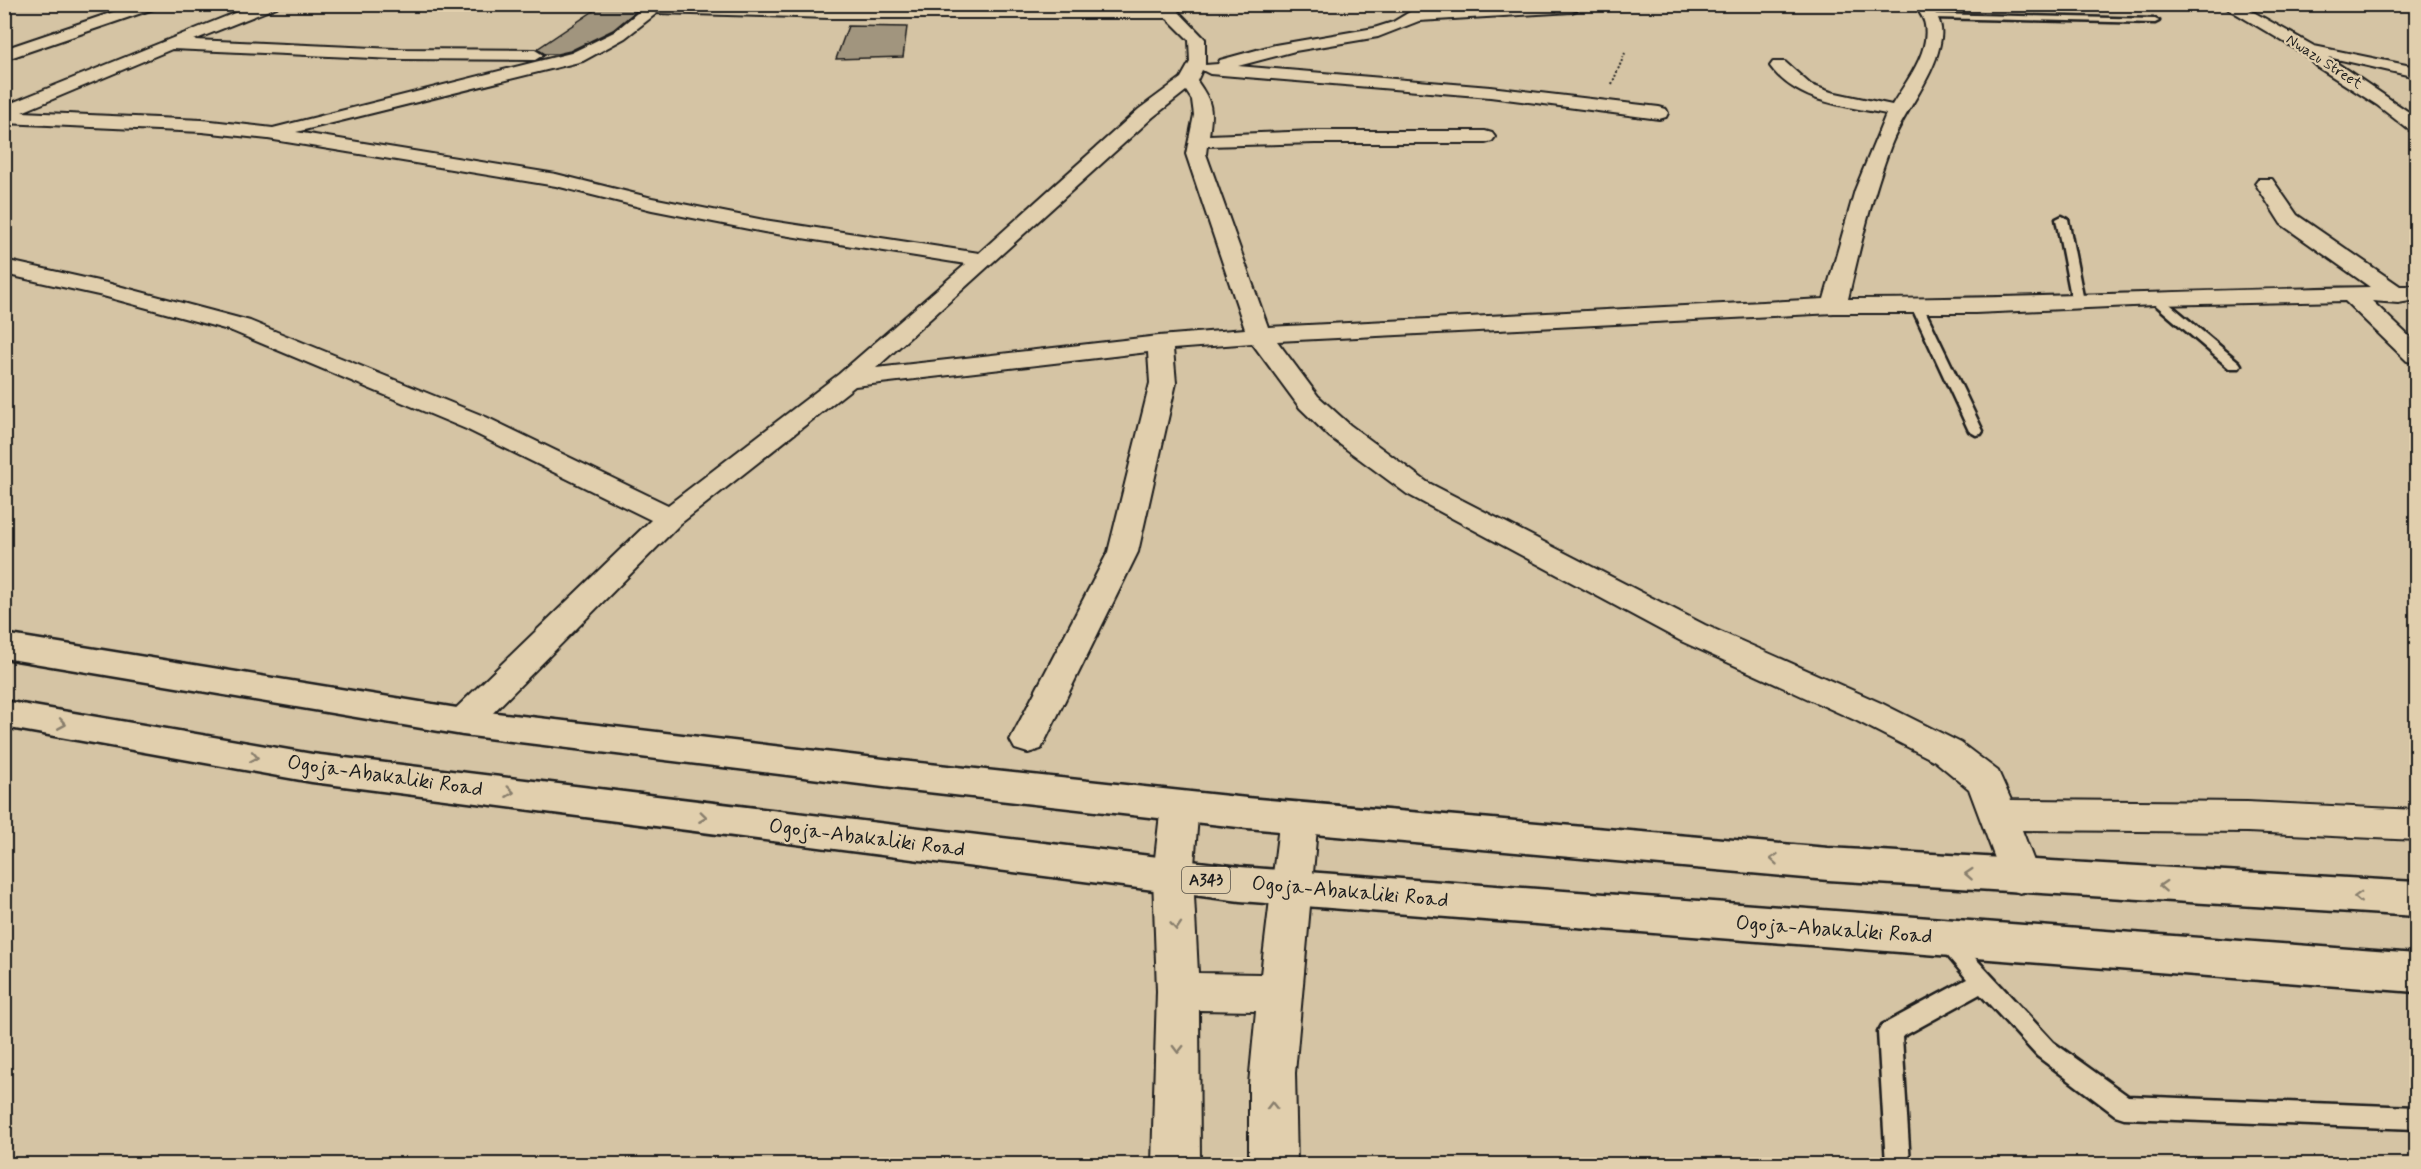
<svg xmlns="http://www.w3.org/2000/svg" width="2421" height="1169" font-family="Mynerve,sans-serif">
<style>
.building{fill:#a1957e;stroke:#1c1c1c;stroke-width:1.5}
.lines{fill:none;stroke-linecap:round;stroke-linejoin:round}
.lane-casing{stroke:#1c1c1c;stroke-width:5}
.street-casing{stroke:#1c1c1c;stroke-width:4}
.highway-casing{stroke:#1c1c1c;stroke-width:5}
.path{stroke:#1c1c1c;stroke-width:2;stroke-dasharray:2 2;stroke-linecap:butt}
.lane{fill:#e1cfad;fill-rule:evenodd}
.street{fill:#e1cfad;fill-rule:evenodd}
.highway{fill:#e1cfad;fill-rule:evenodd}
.oneway{stroke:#887e6c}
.labels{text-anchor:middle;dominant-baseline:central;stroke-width:4.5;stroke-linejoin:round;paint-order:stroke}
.far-street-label{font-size:15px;fill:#1c1c1c;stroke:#e1cfad}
.shield{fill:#e1cfad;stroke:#575248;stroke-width:1.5}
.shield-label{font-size:16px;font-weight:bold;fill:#1c1c1c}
.near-street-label{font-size:21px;fill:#1c1c1c;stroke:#e1cfad}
</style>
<rect width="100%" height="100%" fill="#d5c4a4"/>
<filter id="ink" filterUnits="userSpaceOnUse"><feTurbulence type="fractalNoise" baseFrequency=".0167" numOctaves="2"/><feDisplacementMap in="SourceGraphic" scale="12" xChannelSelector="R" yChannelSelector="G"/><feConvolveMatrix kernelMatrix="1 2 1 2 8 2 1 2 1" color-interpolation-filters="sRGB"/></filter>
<g filter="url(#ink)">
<!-- building -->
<path class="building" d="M601,6L641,7L613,30L570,51L557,54H545L537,49Z
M848,26L907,27L903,57L836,59Z"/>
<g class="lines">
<!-- lane casing -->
<g class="lane-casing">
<path id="lane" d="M1929,14L2155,19L2159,21L2155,23L1932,18H1929Z
M2062,216L2068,219L2084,301L2078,305L2072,301L2056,219Z
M2155,294L2159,295L2239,362L2241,365L2239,368H2229L2151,301L2149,298L2151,295Z
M1917,302L1923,306L1983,431L1981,434L1976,435L1969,431L1911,306Z
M1945,931L1953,934L2053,1042L2128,1096L2416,1107V1129L2124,1118L2115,1115L2037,1056L1980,994L1902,1037L1910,1164H1886L1878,1032L1882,1025L1967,979L1934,940L1937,934Z"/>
</g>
<!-- street casing -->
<g class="street-casing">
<path id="street" d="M137,4H161L159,7L4,60V49Z
M257,4H279L277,7L194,40L395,49L535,50L543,55L535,60L395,59L172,49L22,112L202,120L273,128L571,53L614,32L648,4L829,8H1161L1160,4H1175L1178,11L1205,39V65L1218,64L1220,60L1275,45L1374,28L1393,22L1423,4H1440L1434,11L1538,4H1578L1580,7L1577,10L1572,12L1419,21L1378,37L1295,51L1238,66L1490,87L1659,107L1666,109L1668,113L1666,117L1659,119L1490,97L1210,74L1202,70L1197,81C1212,102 1213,109 1209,135L1315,131H1485L1492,133L1495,137L1492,141L1485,143H1315L1207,146L1206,154L1268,327L1824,299L1855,190L1886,114C1845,106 1797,103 1770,66L1773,62H1785L1811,85L1831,92L1892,105C1905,83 1930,53 1925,25C1924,17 1918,11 1914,4H1929C1937,15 1943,24 1941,38C1936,76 1905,109 1891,145C1872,195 1860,247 1848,299C2022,299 2196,290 2370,287L2281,224L2255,183L2258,179H2272L2297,215L2400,286H2416V300L2398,303L2372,301L2416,343V363L2407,361L2345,301L2155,305L1975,313H1834L1277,341L1318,396L1350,425L1427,482L1705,625L1881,703L1961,743L1998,771L2011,800L2247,802L2416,810V840L2247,832L2022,830L2040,877L2034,888L2020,893L2006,888L1969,789L1935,761L1857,721L1681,641L1407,494L1330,437L1300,408L1252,343L1173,349L1176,383L1138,552L1041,749L1028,753L1015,749L1010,740L1108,552L1150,383L1148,352L855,386L680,524L475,731L463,735L451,731L445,722L451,713L651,520L466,429L232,331L103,296L4,274V260L107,283L250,321L486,417L668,505L839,374L966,264L764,232L652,210L556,186L268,139L202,132L4,123V106ZM657,13L829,18H1167L1189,40L1190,62L1181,78L1139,109L979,253L764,220L652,198L556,174L296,132L583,61L625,38ZM1186,91L1192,100L1194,115L1186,154L1245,329L1159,336L876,368L1153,117Z
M2220,4H2239L2314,46L2416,67V77L2328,57L2416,117V132L2409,130L2377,105L2319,68L2301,52Z
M1180,791L1193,795L1199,805L1193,876L1198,973L1261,974L1280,817L1286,807L1299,802L1312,807L1318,817L1295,1073L1297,1164H1249V1084L1256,1011L1199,1010L1200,1164H1152L1157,991L1153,876L1161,805L1167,795Z"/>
</g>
<!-- highway casing -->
<g class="highway-casing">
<path id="highway" d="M4,634L463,709L892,760L1247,798L1828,848L2416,882V916L1828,880L1247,828L892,788L463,735L4,658Z
M4,701L312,754L1240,867L2416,954V992L1240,901L312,782L4,727Z"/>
</g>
<!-- path -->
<path class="path" d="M1612,84L1625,53"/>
<!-- lane -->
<use href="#lane" class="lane"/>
<!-- street -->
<use href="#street" class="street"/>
<!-- highway -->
<use href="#highway" class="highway"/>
</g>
<!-- one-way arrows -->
<defs><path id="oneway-chevron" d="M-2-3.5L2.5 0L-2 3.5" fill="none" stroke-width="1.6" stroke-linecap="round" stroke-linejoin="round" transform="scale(1.5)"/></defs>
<g class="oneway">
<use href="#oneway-chevron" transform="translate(62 724) rotate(10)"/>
<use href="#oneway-chevron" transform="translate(254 757) rotate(10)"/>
<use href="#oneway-chevron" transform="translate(510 792) rotate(7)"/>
<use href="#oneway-chevron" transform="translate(703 817) rotate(7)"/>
<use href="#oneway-chevron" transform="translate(1774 859) rotate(-175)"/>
<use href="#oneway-chevron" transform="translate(1969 874) rotate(-176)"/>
<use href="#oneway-chevron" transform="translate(2163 886) rotate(-177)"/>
<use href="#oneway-chevron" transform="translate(2358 897) rotate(-178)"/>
<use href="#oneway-chevron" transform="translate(1176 926) rotate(86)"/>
<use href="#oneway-chevron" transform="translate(1178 1049) rotate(91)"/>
<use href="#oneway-chevron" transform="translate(1272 1106) rotate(-91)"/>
</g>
</g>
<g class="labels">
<!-- far-street labels -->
<g class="far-street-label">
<text transform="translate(2324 62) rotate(33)">Nwazu Street</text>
</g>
<!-- shield labels -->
<rect class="shield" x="1182" y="867" width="48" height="26" rx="4.5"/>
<g class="shield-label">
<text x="1206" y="880">A343</text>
</g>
<!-- near-street labels -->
<g class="near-street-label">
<text transform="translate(385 776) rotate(8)">Ogoja-Abakaliki Road</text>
<text transform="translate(867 838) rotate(7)">Ogoja-Abakaliki Road</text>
<text transform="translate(1350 892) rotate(5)">Ogoja-Abakaliki Road</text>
<text transform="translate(1834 930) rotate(4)">Ogoja-Abakaliki Road</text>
</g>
</g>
<!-- margin -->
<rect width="2421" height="1169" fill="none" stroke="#e1cfad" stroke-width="24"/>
<rect x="12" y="12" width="2397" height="1145" fill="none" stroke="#1c1c1c" stroke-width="2" filter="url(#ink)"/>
</svg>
